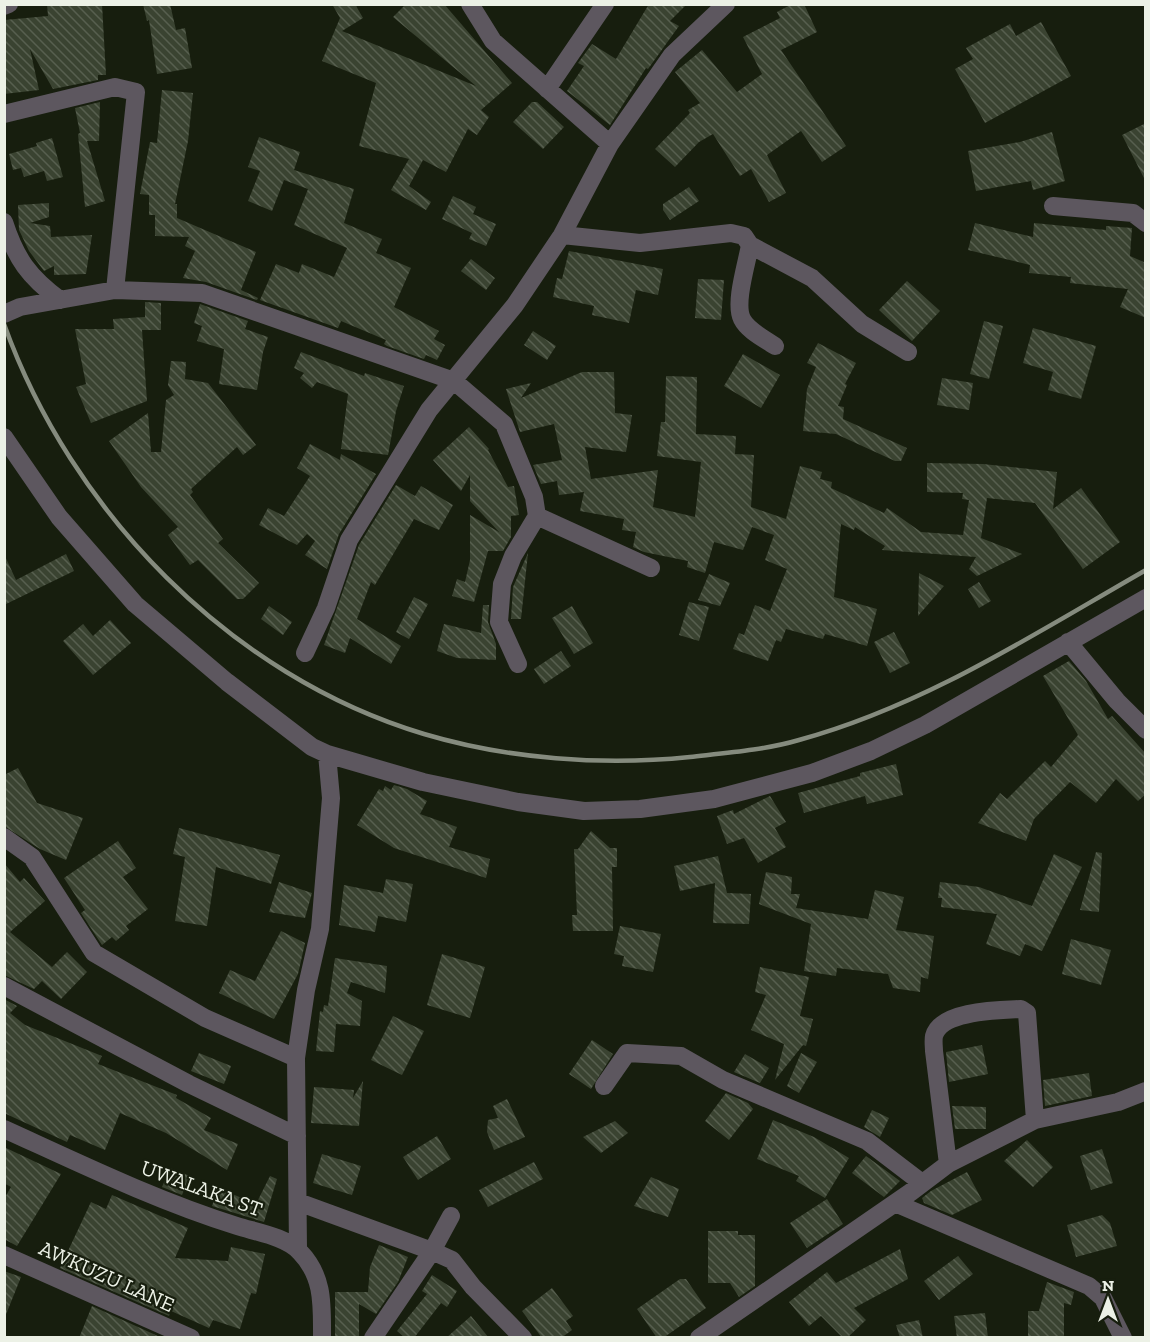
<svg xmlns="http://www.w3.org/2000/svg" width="1150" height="1342" font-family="'Zilla Slab',serif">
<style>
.building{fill:url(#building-back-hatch)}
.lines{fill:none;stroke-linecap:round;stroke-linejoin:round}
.minor{stroke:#5d575f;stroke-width:18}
.rail{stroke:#858b7e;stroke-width:4.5}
.labels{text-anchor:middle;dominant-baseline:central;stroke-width:4.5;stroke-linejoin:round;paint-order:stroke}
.street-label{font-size:21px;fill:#ecf1e6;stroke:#171e0e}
</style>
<defs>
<pattern id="building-back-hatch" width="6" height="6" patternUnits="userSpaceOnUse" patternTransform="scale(1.5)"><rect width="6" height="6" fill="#3a4331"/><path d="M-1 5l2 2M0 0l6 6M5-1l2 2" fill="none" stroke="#575f4f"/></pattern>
</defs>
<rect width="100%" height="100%" fill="#171e0e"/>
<!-- building -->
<path class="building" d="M47,4H102L106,75H98V80L53,89L30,49L39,90L4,94V20L48,16Z
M143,4H170L176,30L185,28L192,68L157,74L149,20L147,21Z
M332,4H355L363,18L342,31L476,86L393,17L406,4H444L512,83L481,110L489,117L477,135L468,129L446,172L423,160L409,186L431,202L426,210L391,190L409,159L359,146L376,83L322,61L340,18Z
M649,4H687L670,21L679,26L648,69L646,68L610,125L567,91L584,66L578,63L592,44L616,59Z
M792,4H804L817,32L781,50L846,146L822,162L801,131L767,155L786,193L769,202L751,169L740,176L713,134L699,142L675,167L655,149L690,113L688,110L700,103L675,72L702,50L737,92L762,74L743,37L780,18L777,12Z
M1041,22L1071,76L985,123L955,69L973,59L966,48L1010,24L1016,36Z
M162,90L193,93L188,141L175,204H177V218L256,252L241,290L258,298L257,300L206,282L183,278L195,251L185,246L189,237L155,236V215H149V195L140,194L150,142L157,143Z
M100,102L99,141H87L105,201L85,207L78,134L80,133L75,108Z
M532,102H537L564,127L543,149L513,122Z
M1146,123V182L1122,135Z
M1052,132L1065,181L1033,190L1031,181L976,191L968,151L1020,142Z
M259,137L300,152L294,170L354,189L344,223L382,239L376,253L411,268L394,307L439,331L434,339L445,345L437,360L426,355L424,359L387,346L384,344L386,340L341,321L338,328L260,300L276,264L299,273L302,264L334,277L347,248L294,225L308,189L284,180L272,211L248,201L260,171L248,167Z
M52,138L63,177L47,181L44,171L24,177L21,168L13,170L9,154L37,146L36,143Z
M689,187L699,201L670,220L663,210V204Z
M453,196L476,207L473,214L496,224L486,246L469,239L472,233L442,219Z
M49,203V217L30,223L50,226L51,237L92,235L86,274L54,275V266L44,271L29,251L19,230L18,205Z
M975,223L1033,237L1034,223L1106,230V226L1132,228L1130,256L1146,263V318L1120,307L1128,289L1070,283L1071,277L1029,273L1030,265L968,250Z
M569,251L663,269L658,295L636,290L629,323L592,315L594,306L553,297L557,278L562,279Z
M471,259L495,278L486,290L461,271Z
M698,279L724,280L721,320L695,318Z
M907,281L940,311L912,341L879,310Z
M145,302L161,303V330H142L147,401L91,423L76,387L86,384L75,329H114L113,319L145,317Z
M200,304L248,321L245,329L268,337L263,352L257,390L219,384L224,349L197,341L202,326L194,323Z
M984,321L1003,326L989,379L970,374Z
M1033,328L1096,346L1081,399L1048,390L1053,372L1023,363Z
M533,331L556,346L547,360L524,345Z
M818,343L856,363L845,384L847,385L838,406L844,407L843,419L907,448L901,461H895L836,434L803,431L807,389L816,367L807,363Z
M301,352L364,376L365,373L404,386L396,411L388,455L341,449L348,394L317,382L312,388L300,378L304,373L294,368Z
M743,354L780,375L761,408L724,386Z
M171,361L186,362L185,379L208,383L256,445L243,455L237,447L191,489L193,492L190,495L223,539L218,543L259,583L243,599H237L198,560L190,565L168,535L178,527L141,487L109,441L148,413L151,452H161L166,400L174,395L168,385Z
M582,372H614L615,413L632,415L626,452L585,447L591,479L658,470L653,507L695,517L701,462L657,456L661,422H665L666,376L697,377L696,434L736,436L735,454L754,455L751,507L786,519L800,466L822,472L820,479L832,482L831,488L884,513L887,508L921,532L963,535L969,500L962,499L963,493L927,492V463L983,464L1057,472L1053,509L1081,488L1120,542L1083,569L1035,503L987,498L981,538L1022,554L977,576L969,569L976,557L882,550L885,546L855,527L854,530L841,524L834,597L877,609L867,646L825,634L823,639L786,629L781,642L776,640L768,661L733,649L739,633L744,635L755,605L770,611L787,569L765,560L774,535L752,527L743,550L714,542L705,573L687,567L688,561L644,552L633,547L636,532L622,530L624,519L580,511L584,492L559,495L557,481L541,484L533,465L562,460L554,424L520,432L506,389L531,383L521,398Z
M942,378L973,383L969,410L937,405Z
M469,427L489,449L488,450L508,487L514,486L519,515L511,516V537L503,551H488L474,602L452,596L457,579L465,582L470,560V515L499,532L470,501V475L461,491L433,460Z
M310,444L340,460L341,454L376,474L339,534L327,569L305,555L315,541L307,534L297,545L259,525L268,508L284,516L310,476L297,468Z
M396,485L415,496L421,486L453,505L439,530L414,519L375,585L371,582L357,619L401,646L391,664L350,638L345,653L324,645L359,545Z
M528,553L521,619H511L513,587Z
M4,554L16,580L66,554L74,571L4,605Z
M919,573L944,586L918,616Z
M709,574L730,583L720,606L698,600Z
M979,582L991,601L979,608L968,589Z
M414,597L428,604L409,639L396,632Z
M689,602L709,607L699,641L679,635Z
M483,605H489L488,622L496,644V660L457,658L437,651L444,624L481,633Z
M269,606L292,622L283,635L261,619Z
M572,606L593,643L574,654L552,618Z
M110,620L131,643L93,675L63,641L83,624L93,636Z
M894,632L910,663L890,673L874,642Z
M561,651L571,666L544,684L534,669Z
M1069,661L1086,681L1108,719L1112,716L1146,754V794L1138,801L1116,779L1096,803L1070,782L1034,819L1026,841L978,823L1000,793L1007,799L1045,761L1051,767L1078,735L1043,676Z
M896,764L903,795L867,804L865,796L804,813L798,793L860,776V773Z
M18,768L37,803L83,818L66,860L40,849L4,826V775Z
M394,785L407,789L427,801L420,814L457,827L449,847L490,859L486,878L394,848L357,825L379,789L383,791L385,786L391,790Z
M770,796L786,822L775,828L786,847L758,863L744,838L727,844L717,816L733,810L734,814Z
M179,828L280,855L271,884L216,867L207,926L175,921L185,857L173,854Z
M591,831L610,848H617V867H612L613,931H573L572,915H577L574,849H578Z
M118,841L136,868L123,877L148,909L126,926L129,930L116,941L112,937L102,945L81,913L85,910L64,878Z
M1096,852L1102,853L1099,912L1080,910Z
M1054,854L1082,867L1042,951L1025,944L1020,956L986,944L997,914L941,907L942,898H938L940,882L979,887L1032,906Z
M718,856L727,893L751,894L749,924L713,923L715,883L680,891L674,866Z
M4,863L20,882L24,878L45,901L10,932L52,967L67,952L87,972L61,999L42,981L34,989L4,975Z
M766,872L792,877L791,894H800L796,908L868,919L875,890L904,897L896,930L934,936L928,979L921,977L920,992L893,988L888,974L837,968L836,976L804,971L811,924L759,904Z
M386,879L413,884L406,922L378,916L375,932L339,925L344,885L383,893Z
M279,882L312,893L305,918L269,912Z
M620,926L661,934L653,972L622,966L624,956L614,954Z
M281,931L305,943L298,974L274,1019L219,993L230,970L255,981Z
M1071,939L1111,950L1101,985L1062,974Z
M442,954L485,967L470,1018L427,1005Z
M335,958L387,966L385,993L351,982L347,993L362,1001L360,1026L336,1024L334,1052L316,1051L320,1011L323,1012L324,1005L328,1006Z
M760,967L809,977L800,1016L813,1019L806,1046L803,1045L775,1080L784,1044L751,1030L766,995L755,992Z
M4,999L17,1006L10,1013L25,1025L102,1056L98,1064L177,1095L176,1098L211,1118L204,1130L238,1144L227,1170L166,1133L120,1113L105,1150L70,1135L67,1142L4,1113Z
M393,1016L424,1031L402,1075L371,1060Z
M592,1040L613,1054L591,1089L569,1074Z
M982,1045L988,1074L949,1082L946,1052Z
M199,1053L231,1066L224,1084L191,1071Z
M801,1053L817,1062L799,1093L787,1086Z
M745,1054L769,1068L760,1083L734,1072Z
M1089,1073L1092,1096L1045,1106L1043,1080Z
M363,1081L359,1126L311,1123L314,1087L354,1090L353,1098Z
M726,1093L748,1103L753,1109L729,1140L705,1121Z
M507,1099L525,1137L494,1150L487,1132L488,1120L498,1118L493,1106Z
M952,1106L986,1107V1129H955Z
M872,1110L889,1118L880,1137L864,1127Z
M773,1120L814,1137L849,1158L825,1198L796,1181L799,1176L757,1159Z
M615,1121L628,1133L601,1153L583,1137Z
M437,1136L451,1159L418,1180L403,1157Z
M1027,1140L1053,1167L1033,1187L1004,1161Z
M4,1147L61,1174L17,1246L4,1239V1199L11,1187L4,1183Z
M1102,1149L1113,1183L1091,1190L1080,1156Z
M322,1154L361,1166L352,1195L313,1183Z
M866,1156L900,1181L884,1197L852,1173Z
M534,1162L543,1179L488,1207L479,1190Z
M170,1168L190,1176L182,1195L162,1187Z
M967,1172L982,1200L952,1215L924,1203L922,1198L931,1191Z
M270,1176L277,1179L264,1222L212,1206L218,1188L256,1204Z
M651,1177L679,1189L668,1217L634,1206Z
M112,1195L188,1228L175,1258L228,1261L231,1247L265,1254L256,1294L251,1293L240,1329L213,1320L209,1328L171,1311L169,1316L60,1268L91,1202L106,1209Z
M827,1199L843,1224L807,1248L790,1223Z
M1102,1215L1110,1223L1117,1246L1076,1257L1067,1225Z
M708,1231H738V1235H755V1286L739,1297L730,1283H708Z
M379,1245L408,1257L398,1282L376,1314L359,1304V1338H335V1292H368L370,1267Z
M900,1249L908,1279L854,1308L866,1320L847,1338H843L821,1316L809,1326L789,1302L827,1272L836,1283Z
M958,1256L973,1274L939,1300L924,1281Z
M4,1271L21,1277L5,1317L4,1316Z
M432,1275L457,1291L447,1307L441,1303L414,1338H405L397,1331L427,1294L422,1291Z
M680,1279H686L706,1308L663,1338H657L637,1309Z
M1047,1282L1074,1292L1071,1305L1064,1303V1338H1028V1311H1039Z
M552,1288L573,1316L566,1321L572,1330L561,1338H542L522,1311Z
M92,1306L160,1337V1338H79Z
M985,1313L988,1338H957L954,1316Z
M471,1316L489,1338H446Z
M919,1320L923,1338H900L896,1325Z"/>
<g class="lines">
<!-- minor -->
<path class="minor" d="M470,4L493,41L610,144
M4,6L9,4
M547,89L605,4
M4,114L115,87L136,92L115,290
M1053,206L1133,213L1146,223
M4,222C16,259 29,277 60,300
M562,235L640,243L731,233L744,236L750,245C747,263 734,303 742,319C748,331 765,339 775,346
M750,245L812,278L862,324L908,352
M4,314L20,307L115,290L202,293L454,381L504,424L534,497L537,516L513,556L502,584L499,622L518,664
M4,437L59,517L135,604L227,682L312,747L327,754L331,798L320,929L306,990L296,1058L298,1249
M537,516L651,568
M1068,642L1117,701L1146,730
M305,653L326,608L349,540L429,410L515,305L562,235L610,144L672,55L726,4
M327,754L423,782L518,802L584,811L640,809L714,799L812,773L871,751L925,725L1146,598
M4,837L32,857L94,953L205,1018L296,1058
M4,986L189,1084L297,1136
M604,1086L627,1053L681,1056L723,1080L867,1141L922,1183
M4,1129C81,1164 157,1201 237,1226C256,1232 287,1237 300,1252C324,1277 322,1305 322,1338
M948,1164L934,1051C934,1047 933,1041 934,1036C941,1010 1000,1010 1021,1009L1027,1013L1035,1120
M298,1202L432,1251L452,1260L473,1287L523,1338
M895,1203L1089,1286L1103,1298L1123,1338
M4,1255L191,1338
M373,1338L432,1251L451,1216
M699,1338L911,1192L948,1164L1035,1120L1118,1102L1146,1091"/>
<!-- rail -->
<path class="rail" d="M4,324C71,511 230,676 424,734C508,759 603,766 690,757C726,753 765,750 799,740C924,706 1034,634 1146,570"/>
</g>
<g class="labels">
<!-- street labels -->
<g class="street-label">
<text transform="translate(202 1188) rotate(20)">UWALAKA ST</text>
<text transform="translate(107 1276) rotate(24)">AWKUZU LANE</text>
</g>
</g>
<!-- border -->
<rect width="1150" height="1342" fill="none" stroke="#ecf1e6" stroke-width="12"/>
<!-- north arrow -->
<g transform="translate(1108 1300)" stroke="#171e0e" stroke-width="4.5" paint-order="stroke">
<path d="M0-4.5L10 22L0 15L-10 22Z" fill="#ecf1e6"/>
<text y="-9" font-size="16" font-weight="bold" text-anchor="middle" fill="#ecf1e6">N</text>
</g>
</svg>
